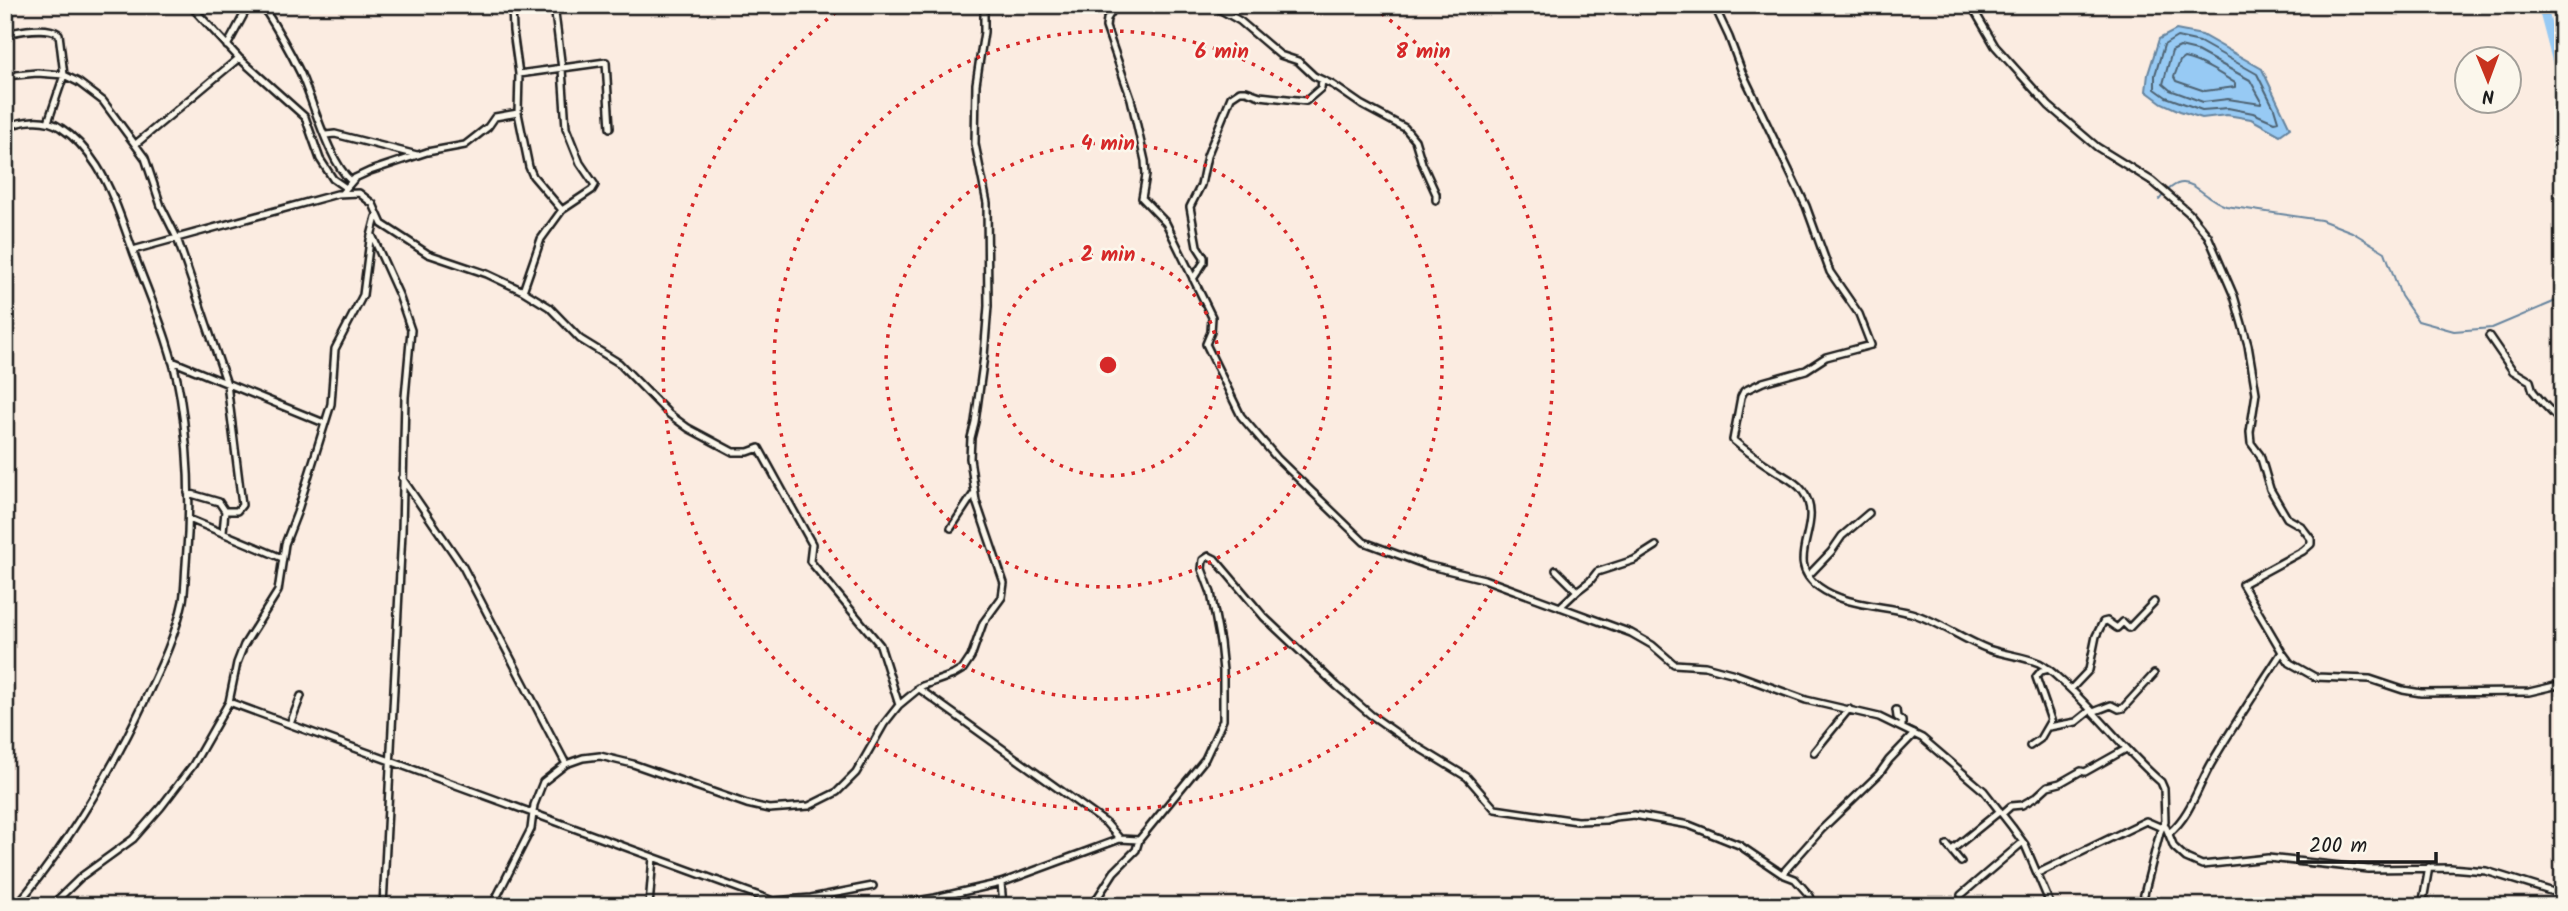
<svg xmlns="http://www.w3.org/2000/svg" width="2568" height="911" font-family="Kalam,sans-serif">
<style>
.water{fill:#97caf4;stroke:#66849e;stroke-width:2}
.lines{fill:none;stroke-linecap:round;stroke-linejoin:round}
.shore{stroke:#4d6272;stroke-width:2}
.stream{stroke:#66849e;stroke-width:2}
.river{stroke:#97caf4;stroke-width:9}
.street-casing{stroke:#1c1c1c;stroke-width:10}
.street{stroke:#fbf7ec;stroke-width:5}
.ring{fill:none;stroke:#d62828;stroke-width:3.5;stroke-dasharray:3.5 7}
.centre{fill:#d62828;stroke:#fbf7ec;stroke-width:3.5}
.ring-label{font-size:21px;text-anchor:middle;font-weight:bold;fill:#d62828;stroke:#fbf7ec;stroke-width:5;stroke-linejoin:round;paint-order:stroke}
</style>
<rect width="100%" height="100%" fill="#fbece1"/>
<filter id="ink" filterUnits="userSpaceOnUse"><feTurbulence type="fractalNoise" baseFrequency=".0143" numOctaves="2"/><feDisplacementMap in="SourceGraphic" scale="14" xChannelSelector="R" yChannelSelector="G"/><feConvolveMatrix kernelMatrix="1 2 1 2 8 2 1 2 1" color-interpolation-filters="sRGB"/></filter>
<g filter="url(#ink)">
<!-- water -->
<path class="water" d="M2176,30L2202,35L2262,69L2290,128L2280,135L2251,119L2227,115L2202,118L2180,111L2162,103L2146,91L2148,74L2159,39Z"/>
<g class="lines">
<!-- shore -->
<path class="shore" d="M2177,37L2200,42L2257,74L2274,108L2278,121L2274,122L2253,113L2228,108L2202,110L2166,97L2155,89V75L2164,45Z
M2180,47L2197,51L2250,80L2261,100V104L2228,99L2203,102L2170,90L2163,84L2172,51Z
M2184,58C2202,62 2219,73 2235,83V87L2205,91L2176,81L2174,77L2180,61Z"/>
<!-- stream -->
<path class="stream" d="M2159,200C2187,163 2197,196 2226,206L2321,220L2352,232L2385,252L2401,296L2418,321L2454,331L2492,328L2563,298"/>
<!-- river -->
<path class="river" d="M2542,5L2563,85"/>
<!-- street casing -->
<g class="street-casing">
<path id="street" d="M190,5L239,58L305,117L320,159L333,179L346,188
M262,5C276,27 289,49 300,72C313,101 329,162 351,181
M554,5L562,69L566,128L580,163L595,185L592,190L562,210
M1116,5L1107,19L1106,27L1131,99L1145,161L1146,175L1142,198L1166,223L1212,317L1211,332L1206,344L1241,416L1277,458L1364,542L1426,565L1484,579L1631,633L1652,645L1674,664L1705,666L1735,674L1806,700L1879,717L1922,738L1984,791L2012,827L2025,845L2051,906
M1212,5L1240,21L1280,55L1298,61L1314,76L1333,85L1362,105L1405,128L1415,140L1422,163L1436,194V200
M1714,5L1729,37L1742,72L1806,206L1830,272L1859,314L1871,345L1826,357L1806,370L1763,382L1744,391L1741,397L1733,440C1746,451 1762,462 1776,471C1785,477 1795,481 1802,490C1828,525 1780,559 1819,587C1845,606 1881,605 1911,613C1938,621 1962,639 1988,649C2005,655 2023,656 2039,663C2049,668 2056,676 2064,683C2098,714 2126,752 2161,782L2164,789L2165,821L2160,832L2141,906
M1971,5L1995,46L2049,106L2097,147L2152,181L2189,213L2208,236L2234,296L2248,345L2256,393L2250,432L2251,443L2260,455L2270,489L2287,518L2301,526L2311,539V544L2303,551L2242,584L2282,652L2290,663L2315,677L2370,679L2403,690L2421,693L2529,692L2563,684
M5,34C19,31 47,25 59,34L64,75L48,122
M227,46L249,5
M519,74L606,62L610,128
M5,76L37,73L64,75L78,82L103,101L145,158L161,206L177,238L227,384L242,505L237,511H225
M518,113L529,167L533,176L562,210L541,239L523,291
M5,128C22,120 45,117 61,128C75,137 88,152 97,166C114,193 123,224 134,254C151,300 172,346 180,395C189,450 191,508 186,564C185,576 185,589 183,601C176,635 160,668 145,700C111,772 68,844 16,906
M326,135L335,134L417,155
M137,143L239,58
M342,193L355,178L370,171L427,152L465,145L488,127L495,117L518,113L519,74L513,31L512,5
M372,235L399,295L411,330L405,397L402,532L383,906
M133,250L337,194L359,193L373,204L382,224L428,254L487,274L523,291L549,307L580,339L619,363L669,414L688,428L733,452H748L759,448L812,544L810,561L880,645L899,705
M1193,279L1204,262V257L1197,246L1190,207L1201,185L1207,156L1231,97L1240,91H1246L1260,96L1306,101L1321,88L1322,80
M2489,336L2513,371L2530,381L2533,391L2543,403L2563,424
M172,361L324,423
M402,478L463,567L566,764
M188,493L219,502L225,511L223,532
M189,519L282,558
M951,528L974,493
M1556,570L1577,591L1560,607
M1808,576L1831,552L1842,536L1869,513
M1577,591L1590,581L1597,572L1634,560L1656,546
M918,688L1106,823L1120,839
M2071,689L2089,670L2096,636L2103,622L2107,621L2117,628L2123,622L2129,628L2154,602
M229,702L773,901L811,898L873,886
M1896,710L1897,717L1902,721V727
M2093,712L2111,705L2119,709L2123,708L2154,674
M290,724L301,696
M2049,727L2076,722L2091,710
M2030,746L2040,739L2051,720L2036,677L2041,671L2049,669
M1814,752L1849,709
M2002,814L2011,806L2022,805L2036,797L2048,786L2060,783L2081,771L2085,772L2126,749
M2165,825L2174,847L2186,858L2202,865L2268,858L2368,869L2450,868L2486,871L2563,895
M2169,833C2190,816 2198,787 2211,764C2233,726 2258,689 2282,652
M1947,845L1961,862
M1953,849L2000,811
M2038,873L2146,821L2162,828
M1782,874L1821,830L1879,774L1889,760L1914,734
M1001,883L1003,906
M1961,895L2023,842
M51,906L82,876L133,839L161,807L193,765L229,702L237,663L244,645L278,591L285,544L297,513L331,404L335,349L363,295L370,240L376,217
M492,906L531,829L534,805L543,782L566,764L583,758L600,756L633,764L747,804L769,809L809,806L837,792L856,773L884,724L899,705L922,686L953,675L963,669L971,657L983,623L1002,597L1004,583L976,501L970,458L971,438L975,422L984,356L988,306L987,203L975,144L976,84L984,32V5
M649,906L653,857
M886,906L935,898L1001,883L1120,839L1139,840
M1092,906L1114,872L1136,850L1139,840L1205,759L1223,720V671L1220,642L1211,593L1202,569L1203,560L1209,556L1215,559L1264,617L1337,686L1371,715L1408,741L1467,777L1495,809L1577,821L1606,820L1615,817L1634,815L1689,825L1739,845L1782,874L1795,879L1810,896L1814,906
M2422,906L2429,867"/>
</g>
<!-- street -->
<use href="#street" class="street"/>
</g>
</g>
<!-- distance rings -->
<g class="ring">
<circle cx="1108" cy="365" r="111"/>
<circle cx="1108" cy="365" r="222"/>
<circle cx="1108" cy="365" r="334"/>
<path d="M1373 7A445 445 0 1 1 843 7"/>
</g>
<circle cx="1108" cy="365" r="10" class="centre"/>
<g class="ring-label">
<text x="1423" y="58">8 min</text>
<text x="1222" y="58">6 min</text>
<text x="1108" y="150">4 min</text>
<text x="1108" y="261">2 min</text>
</g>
<!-- margin -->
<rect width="2568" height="911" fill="none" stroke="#fbf7ec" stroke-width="28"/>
<rect x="14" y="14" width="2540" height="883" fill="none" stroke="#1c1c1c" stroke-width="2.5" filter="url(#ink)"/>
<!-- north arrow -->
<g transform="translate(2488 80) rotate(179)"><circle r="33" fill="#fbf7ec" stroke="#a29f99" stroke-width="2"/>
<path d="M0-5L12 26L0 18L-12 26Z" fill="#c8321e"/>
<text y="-10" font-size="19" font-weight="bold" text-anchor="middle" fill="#1c1c1c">N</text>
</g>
<!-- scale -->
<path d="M2298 852v10h138v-10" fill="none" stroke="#1c1c1c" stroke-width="3.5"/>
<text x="2309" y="852" font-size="21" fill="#1c1c1c" stroke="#fbf7ec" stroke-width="5" paint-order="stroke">200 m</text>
</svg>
